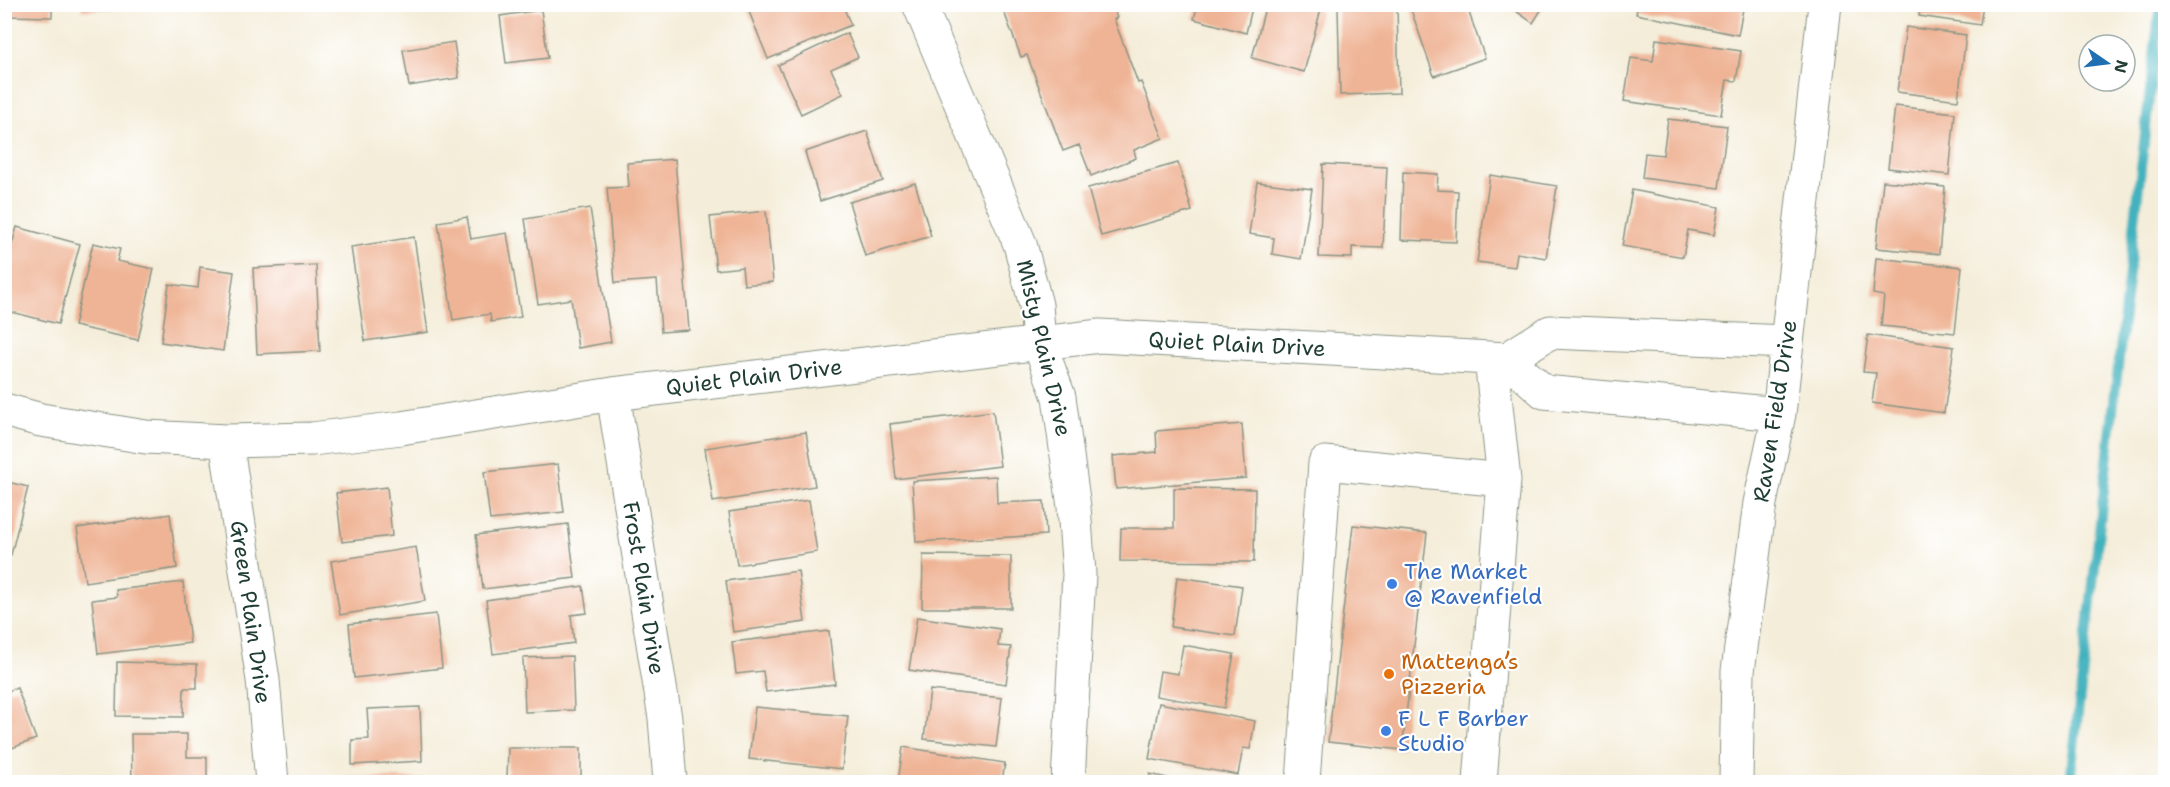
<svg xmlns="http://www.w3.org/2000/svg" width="2170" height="787" font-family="'Shantell Sans',sans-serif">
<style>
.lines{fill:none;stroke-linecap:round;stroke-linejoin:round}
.stream{stroke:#43b2be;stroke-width:10}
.building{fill:#efb495}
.minor-casing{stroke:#8a9586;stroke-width:35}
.minor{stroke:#fff;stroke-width:33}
.shop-dot{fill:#3f7fe0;stroke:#fff;stroke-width:2}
.food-dot{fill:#e8710a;stroke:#fff;stroke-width:2}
.labels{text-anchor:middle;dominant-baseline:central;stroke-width:4.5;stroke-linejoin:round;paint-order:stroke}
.street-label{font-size:22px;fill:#1f3d34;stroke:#fff}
.shop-label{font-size:22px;fill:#366cbe;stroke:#fff;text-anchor:start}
.food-label{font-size:22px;fill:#c56008;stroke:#fff;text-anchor:start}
</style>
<rect width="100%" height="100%" fill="#fff"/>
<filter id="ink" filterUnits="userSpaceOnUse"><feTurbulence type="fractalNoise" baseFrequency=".0167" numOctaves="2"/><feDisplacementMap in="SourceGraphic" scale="12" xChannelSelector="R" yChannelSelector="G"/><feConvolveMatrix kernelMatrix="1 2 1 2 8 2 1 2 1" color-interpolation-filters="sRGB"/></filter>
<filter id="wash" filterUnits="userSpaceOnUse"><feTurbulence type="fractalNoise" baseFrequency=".008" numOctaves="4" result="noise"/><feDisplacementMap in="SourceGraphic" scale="24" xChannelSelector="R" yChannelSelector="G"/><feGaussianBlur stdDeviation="1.35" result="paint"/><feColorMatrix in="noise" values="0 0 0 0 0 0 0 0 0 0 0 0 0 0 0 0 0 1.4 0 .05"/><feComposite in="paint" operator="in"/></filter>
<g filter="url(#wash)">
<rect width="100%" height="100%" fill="#f4edd9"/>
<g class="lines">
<!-- stream -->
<path class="stream" d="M2070,782L2160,4"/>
</g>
<g id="blocks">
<!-- building -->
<path class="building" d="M5,4H52V17L5,16Z
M81,4H141V6L82,11Z
M746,4H842L851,25L768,59Z
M1001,4H1112L1117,18L1114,19L1138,83L1141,82L1163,138L1134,150L1136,158L1091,176L1079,145L1063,151L1027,55L1021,57Z
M1198,4H1253L1246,33L1194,19Z
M1266,4H1304L1321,9L1304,72L1252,58Z
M1409,4H1466L1485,58L1434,76Z
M1506,4H1545L1533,23Z
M1638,4H1744L1738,35L1636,14Z
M1921,4H1983L1980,25L1919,16Z
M1397,6L1399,93L1340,95L1338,7Z
M541,10L548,58L506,63L500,16Z
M1906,27L1966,35L1958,100L1897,92Z
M847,33L858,57L831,69L843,94L801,114L778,65Z
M1656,39L1741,51L1736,81L1727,80L1721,115L1624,101L1631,58L1653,61Z
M454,42L459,78L409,86L403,50Z
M1895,106L1955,113L1949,175L1888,168Z
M1668,119L1727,126L1719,188L1642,178L1645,153L1663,155Z
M867,131L883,181L820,201L805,152Z
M675,159L689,330L661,332L657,280L615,283L607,188L629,187L627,163Z
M1178,163L1192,211L1101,236L1088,188Z
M1323,164L1387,167L1383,248L1352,247V258L1319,257Z
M1403,172L1438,174L1437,190L1458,191L1456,242L1401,240Z
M1490,175L1557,186L1546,258L1517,253L1515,267L1477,262Z
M1883,181L1945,187L1939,254L1876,248Z
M1257,182L1312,189L1301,259L1272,254L1274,238L1249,234Z
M915,183L931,236L865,256L849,202Z
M1632,190L1719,207L1714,235L1688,230L1683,257L1622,246Z
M590,208L611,342L578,348L571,299L538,304L525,219Z
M766,211L773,282L744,285L742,267L716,270L710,217Z
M467,217L471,239L507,233L521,317L491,322L490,314L453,320L438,222Z
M17,227L80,244L58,324L4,310V272Z
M414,237L428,332L365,341L351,247Z
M93,243L120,249L117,261L154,269L138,340L74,326Z
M1876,258L1962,267L1955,333L1881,326L1884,296L1873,294Z
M316,265L320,351L257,354L253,268Z
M200,267L234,272L223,351L161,342L169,284L198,288Z
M1868,335L1954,347L1944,413L1872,403L1876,373L1863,372Z
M993,411L1000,466L896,479L890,424Z
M1242,424L1246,478L1116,489L1113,456L1157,452L1156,431Z
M806,432L815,486L713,502L705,448Z
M558,464L564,512L490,520L484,472Z
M996,476L997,503L1044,501L1046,535L916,542L912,481Z
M4,481L28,487L11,555L4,554Z
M387,487L392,536L342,542L336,493Z
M1174,488L1255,489L1254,562L1120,561L1121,528H1174Z
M809,500L817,552L737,565L729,512Z
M170,514L177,568L85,582L77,528Z
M568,524L575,578L483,589L476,535Z
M1353,525L1427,533L1402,750L1328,742Z
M416,547L425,601L340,615L331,561Z
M923,555L1011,556V608H922Z
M798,571L805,622L733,632L726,581Z
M1177,577L1242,586L1235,636L1171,627Z
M183,582L190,643L98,654L92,600L117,597L116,590Z
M583,586L587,613L571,615L574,643L493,654L486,600Z
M436,614L442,668L354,678L349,624Z
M917,617L1000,629L998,646L1011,647L1006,684L909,670Z
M829,631L835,684L766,692L763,671L736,674L732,642Z
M1183,645L1234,654L1224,708L1156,696L1160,671L1178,674Z
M572,656L574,710L525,712L523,658Z
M117,662L197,664V688H184L183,717L116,716Z
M17,688L36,739L4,751V692Z
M930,690L1002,698L996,747L924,739Z
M1159,703L1255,721L1250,749L1243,748L1238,775L1149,759Z
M420,707L422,761L352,765V740L369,739L367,709Z
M755,707L848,716L842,769L749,759Z
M131,734H187V757H207V782H132Z
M903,747L1005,763L1002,782H898Z
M508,748H581V782H531V777H507Z
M1150,774L1183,782H1148Z
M349,777L427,779V782H349Z"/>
</g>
</g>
<g filter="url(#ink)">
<use href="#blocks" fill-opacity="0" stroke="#8a9586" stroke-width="1.5"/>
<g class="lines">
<!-- minor casing -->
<g class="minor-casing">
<path id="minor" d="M919,4L1020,244L1036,305L1039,342L1059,397L1074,507L1079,574L1068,782
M1507,359L1544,392L1779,414
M613,394L665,718L670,782
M4,410L41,420L146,437L226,441L312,439L401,428L613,394L1100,336L1507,359L1550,332L1787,342
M226,441L263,680L272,782
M1303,782L1325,463L1504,480L1491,359
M1480,782L1504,480
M1736,782L1738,671L1760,503L1779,414L1825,4"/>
</g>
<!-- minor -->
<use href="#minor" class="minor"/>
</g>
</g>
<!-- markers -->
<g class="shop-dot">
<circle cx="1392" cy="584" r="6"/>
<circle cx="1386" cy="731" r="6"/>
</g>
<circle class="food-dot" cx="1389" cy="674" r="6"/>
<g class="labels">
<!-- street labels -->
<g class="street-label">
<text transform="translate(1237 344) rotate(3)">Quiet Plain Drive</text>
<text transform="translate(1044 348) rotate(77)">Misty Plain Drive</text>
<text transform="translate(754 377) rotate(-7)">Quiet Plain Drive</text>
<text transform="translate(1775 411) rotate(-81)">Raven Field Drive</text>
<text transform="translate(644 588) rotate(81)">Frost Plain Drive</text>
<text transform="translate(251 612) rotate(82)">Green Plain Drive</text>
</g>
<!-- shop labels -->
<g class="shop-label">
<text x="1404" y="571">The Market<tspan x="1404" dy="25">@ Ravenfield</tspan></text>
<text x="1398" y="718">F L F Barber<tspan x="1398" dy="25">Studio</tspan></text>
</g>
<!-- food labels -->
<g class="food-label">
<text x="1401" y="661">Mattenga’s<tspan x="1401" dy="25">Pizzeria</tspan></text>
</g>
</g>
<!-- margin -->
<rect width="2170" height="787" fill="none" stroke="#fff" stroke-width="24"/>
<!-- north arrow -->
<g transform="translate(2107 63) rotate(104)"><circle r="28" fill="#ffffff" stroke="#a5b1ae" stroke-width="1.5"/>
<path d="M0-4.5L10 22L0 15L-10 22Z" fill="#1f6fb2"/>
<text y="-9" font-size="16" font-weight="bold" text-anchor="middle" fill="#1f3d34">N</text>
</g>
</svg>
